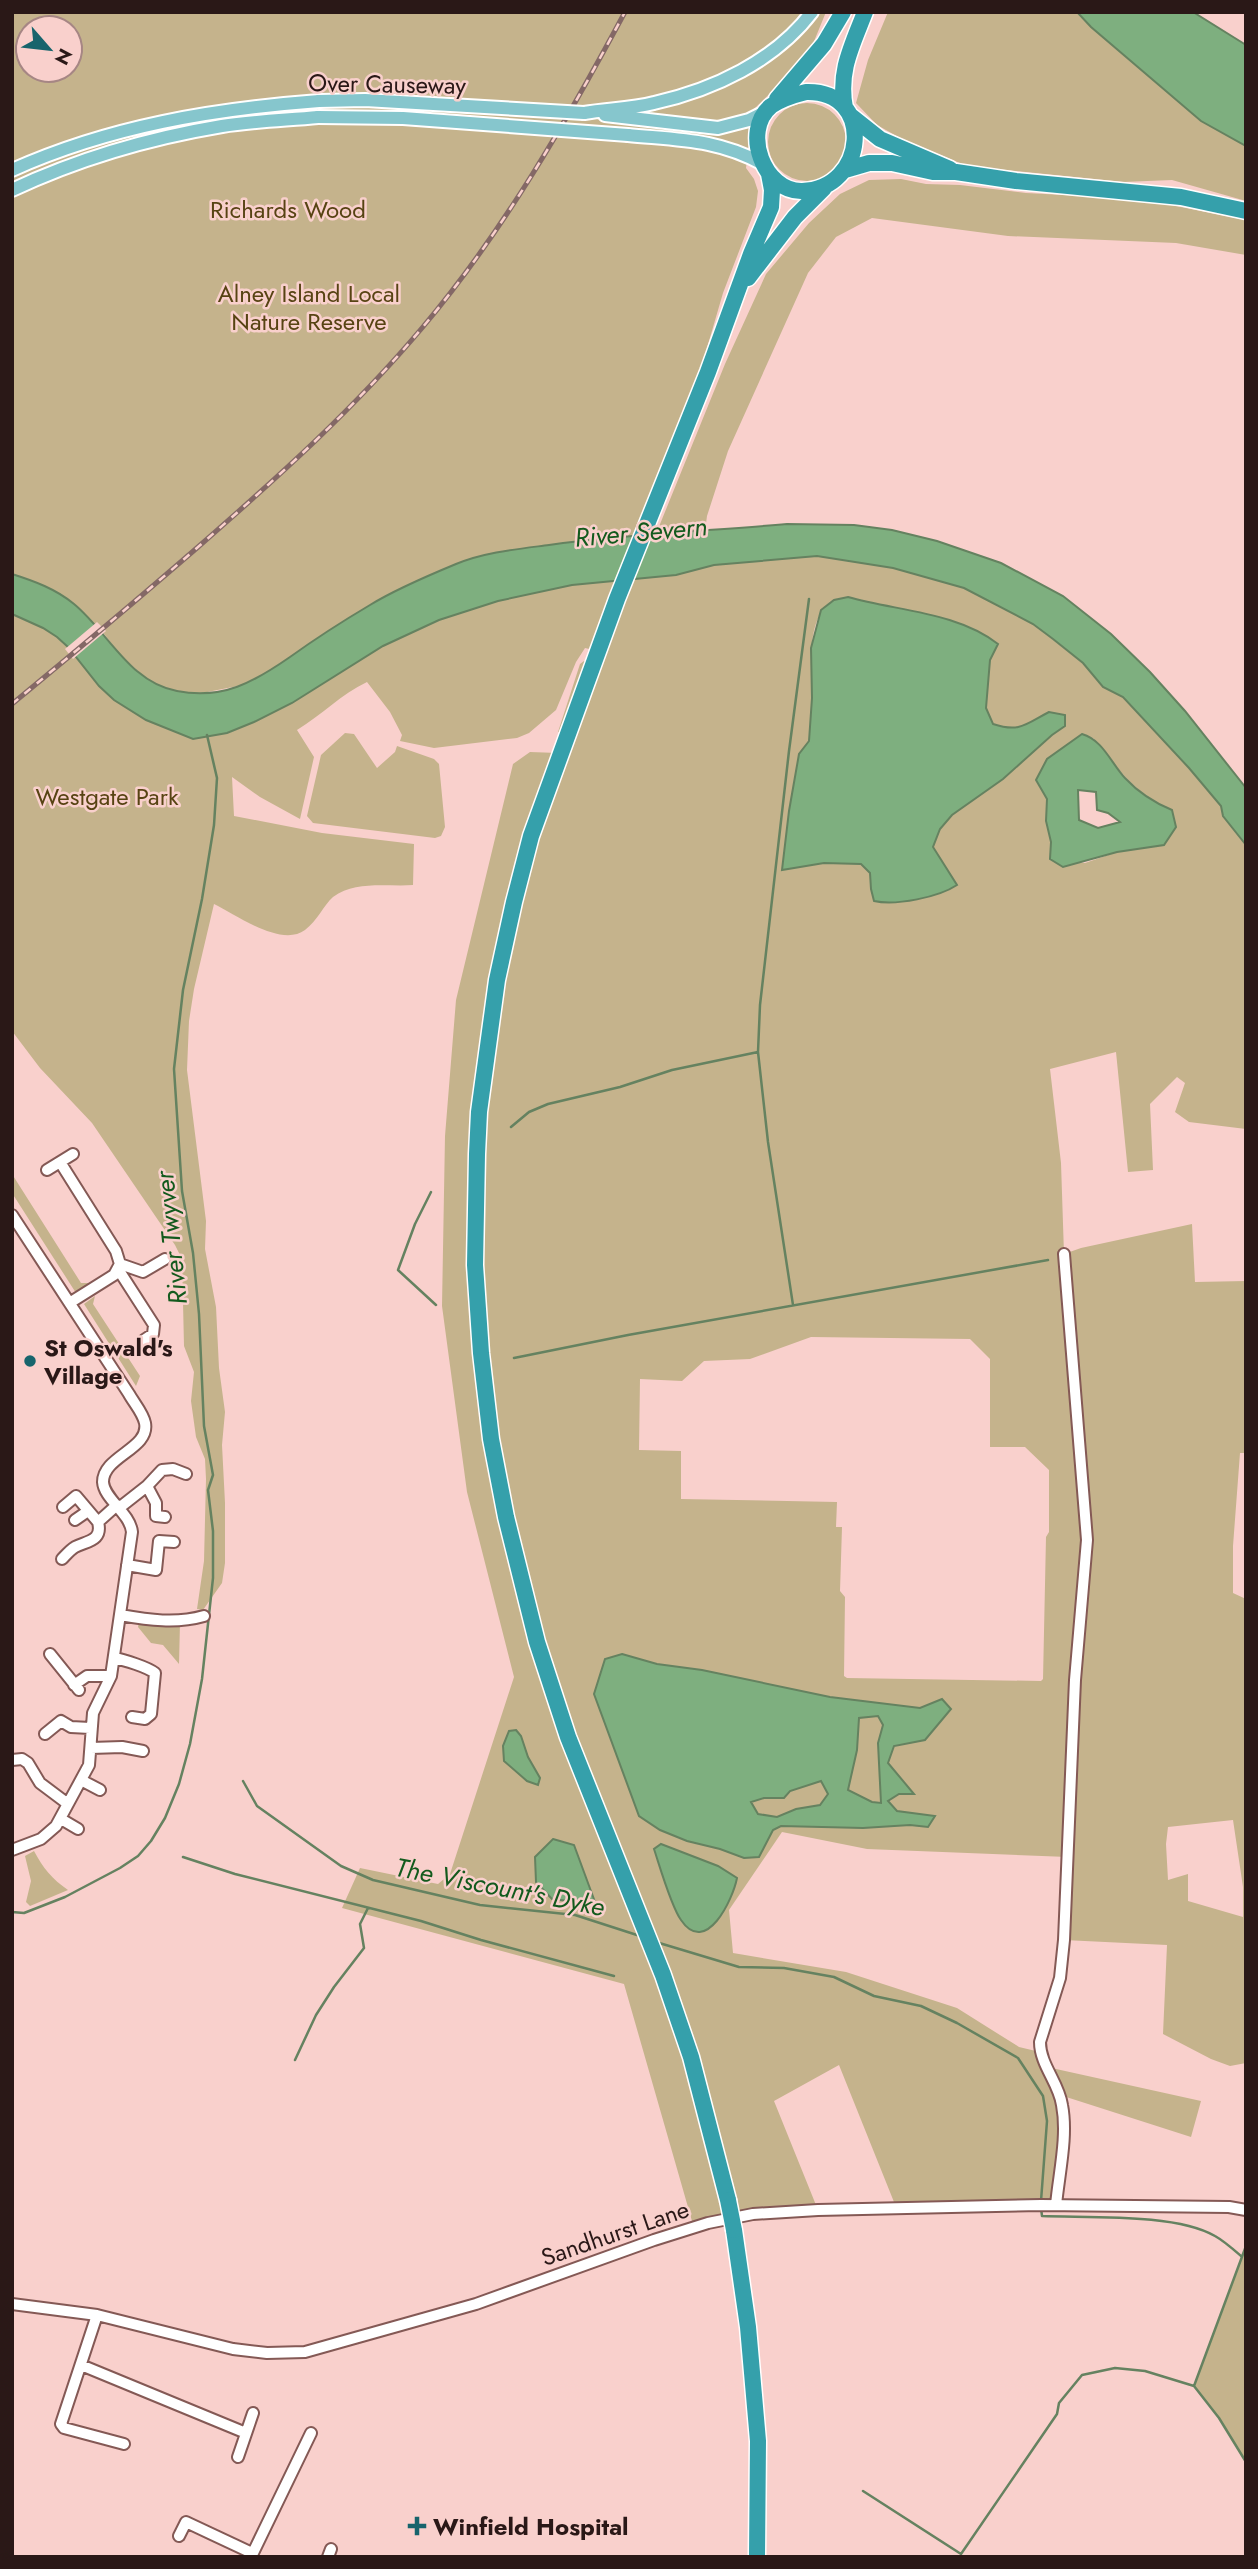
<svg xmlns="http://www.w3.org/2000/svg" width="1258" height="2569" font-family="Jost,sans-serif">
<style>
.green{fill:#c5b38c;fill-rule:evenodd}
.water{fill:#7eaf7f;stroke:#658260;stroke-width:2;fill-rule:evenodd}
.pier{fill:#f9d0cc}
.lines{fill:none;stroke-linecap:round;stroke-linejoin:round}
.stream{stroke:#658260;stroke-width:2.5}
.minor-casing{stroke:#845955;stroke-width:14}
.major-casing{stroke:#fff;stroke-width:16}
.highway-casing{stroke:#fff;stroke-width:19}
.minor{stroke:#fff;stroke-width:10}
.major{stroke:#86c6cd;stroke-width:12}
.highway{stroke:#35a0ab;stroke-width:16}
.rail-casing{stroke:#846866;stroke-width:5}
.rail{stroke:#f9d0cc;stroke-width:2.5;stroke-dasharray:8;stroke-linecap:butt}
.major-bridge-casing{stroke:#fff;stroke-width:16;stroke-linecap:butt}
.highway-bridge-casing{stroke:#fff;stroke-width:19;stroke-linecap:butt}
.major-bridge{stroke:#86c6cd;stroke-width:12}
.highway-bridge{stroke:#35a0ab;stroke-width:16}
.poi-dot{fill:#17646c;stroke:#f9d0cc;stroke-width:2.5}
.labels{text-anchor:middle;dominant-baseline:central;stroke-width:5;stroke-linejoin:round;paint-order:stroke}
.street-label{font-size:24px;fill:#2a1817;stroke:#f9d0cc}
.park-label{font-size:24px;fill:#574313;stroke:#f9d0cc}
.poi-label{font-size:24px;font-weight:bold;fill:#2a1817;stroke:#f9d0cc;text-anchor:start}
.water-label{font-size:26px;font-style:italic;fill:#135a1d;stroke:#f9d0cc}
</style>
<rect width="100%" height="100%" fill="#f9d0cc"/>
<!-- green -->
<path class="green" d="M12,12H826L808,56L753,110L746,168L754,179L758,191L756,207L723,293L702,365L636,535L500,552L459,563L372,604L248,684L197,694L164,688L148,680L120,655L105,635L74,604L52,590L12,574ZM28,28H70V70H28Z
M888,12H1077L1091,27L1201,121L1246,146V201L1172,180L1123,182L967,166L902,139L877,125L856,103L868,60Z
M768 142a39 39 0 1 1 78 0a39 39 0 1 1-78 0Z
M901,179L926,184L960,185L1026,193L1141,199L1246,220V255L1176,243L1008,236L872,218L836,237L808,273L728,451L707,516L705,531L656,534L725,364L766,274L809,223L840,194L869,180Z
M817,556L893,568L964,588L1033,624L1083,663L1103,687L1123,697L1189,768L1221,806L1223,816L1246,845V1129L1189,1122L1175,1112L1185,1083L1177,1077L1150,1104L1153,1170L1128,1172L1116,1052L1050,1069L1061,1163L1064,1254L1081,1248L1192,1224L1195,1282L1246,1281V1453H1240L1233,1546V1593L1246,1599V2063L1230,2066L1211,2059L1163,2034L1167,1945L1064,1940L1068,1857L867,1849L782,1832L729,1910L733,1953L846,1972L957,2008L1019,2047L1040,2052L1047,2067L1201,2101L1191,2137L1060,2095L1062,2103L1056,2205L896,2207L839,2065L774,2101L818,2210L753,2214L694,2228L624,1984L342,1908L360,1868L438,1884L450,1874L514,1677L467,1492L442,1306L445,1136L456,1000L513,764L530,752L558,753L565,735L558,732L580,664L584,661L593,664L598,651L585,648L576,662L556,710L529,733L517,738L434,748L400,741L402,735L390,712L367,682C341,694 322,715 297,730L314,757L300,819L260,797L232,777L234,816L322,833L414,844L413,885C387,887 356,880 333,897C324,905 317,921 305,930C281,948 235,914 214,904L194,989L189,1021L187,1070L206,1221L205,1249L216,1307L219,1368L225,1412L222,1445L225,1503V1563L222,1583L203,1610L197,1609L204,1561L206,1479L205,1459L196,1437L191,1401L194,1372L184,1346L182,1259L175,1245L92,1123L40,1068L12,1031V596L227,733L254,722L292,703L383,646L439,620L498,601L572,585L676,575L714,565ZM848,597C891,609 966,616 998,645L990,660L986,708L993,724C1020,733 1026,724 1049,712L1065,726L1052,735L1003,779L952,815L940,829L933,847L957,885L871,889L870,873L861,864L824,863L783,870C787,833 790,795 799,758C800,751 807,747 809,740C819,702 801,648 821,612C826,602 838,599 848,597ZM1093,738C1116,766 1137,797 1172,810L1164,845L1117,852L1085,863L1050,859L1051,842L1046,821L1047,799ZM811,1337L970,1339L990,1359V1447H1025L1049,1470V1532L1046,1537L1043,1679L1041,1681L847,1678L844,1676L845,1597L840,1591L842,1527H836L837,1502L681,1499V1451L639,1450L640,1379L682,1381L704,1361L750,1359ZM1233,1820L1243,1887V1917L1188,1901V1874L1168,1880L1166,1844L1168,1827Z
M345,733L354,734L377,768L395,752L397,746L434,759L439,764L445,827L441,836L435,838L313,823L307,816L321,755Z
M12,1174L81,1283H90L76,1293L12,1193Z
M95,1296L93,1304L140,1376L136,1386L84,1304Z
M139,1622L180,1623L179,1664L163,1645L151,1643L138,1627Z
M34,1851C43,1868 52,1879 68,1890L30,1906L26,1902L31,1881L25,1856Z
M1246,2246V2462L1219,2418L1194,2386Z"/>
<!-- water -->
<path class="water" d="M1077,12H1193L1246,45V146L1201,121L1091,27Z
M787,524L854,525L892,530L937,541L1001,563L1063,596L1111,634L1150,672L1185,711L1246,788V845L1223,816L1221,806L1189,768L1123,697L1103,687L1083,663L1053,639L1033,624L964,588L893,568L817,556L714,565L676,575L572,585L498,601L439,620L383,646L292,703L254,722L227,733L193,739L146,720L114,700L99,686L68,647L57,637L43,628L12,614V574C34,581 56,589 74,604C108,632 130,683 177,691C223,700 254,682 290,657C315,639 343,621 370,605C396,589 427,576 456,564C485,552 518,549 549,545C628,534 707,531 787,524Z
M848,597C897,611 957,612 998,644L990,660L986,708L993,724C1020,733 1026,724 1049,712L1065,715V726L1052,735L1003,779L952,815L940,829L933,847L957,885C939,897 896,906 874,901L871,889L870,873L861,864L824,863L782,870L789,811L799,754L809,741L812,698L811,648L821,610L834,600Z
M1082,734C1103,740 1111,763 1125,778C1138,792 1155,803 1172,810L1176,827L1164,845L1117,852L1063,867L1050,859L1051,842L1046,821L1047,799L1036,780L1047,759ZM1078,790L1096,792L1097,810L1108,813L1120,822L1098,828L1079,820Z
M622,1654L657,1664L702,1670L830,1697L920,1708L942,1699L951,1709L925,1740L894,1746L888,1763L914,1794H899L888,1801L897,1811L935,1816L928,1827L910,1825L863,1828L781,1826L773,1830L759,1857L744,1858L720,1849L687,1841L660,1830L639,1816L594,1694L605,1659ZM878,1716L883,1725L878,1743L881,1803L872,1802L848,1790L857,1750L859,1718ZM821,1781L828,1794L820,1805L796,1809L777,1817L758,1814L751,1802L764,1798H784L790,1791Z
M516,1730L521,1736L528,1757L540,1778L538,1785L527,1781L504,1761L503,1746L509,1731Z
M553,1839L574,1845L595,1902L589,1910L577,1902L552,1899L536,1882L535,1857Z
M661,1844L718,1866L737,1878C733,1899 706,1957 681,1920C671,1906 660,1867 654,1849Z"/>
<!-- pier -->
<path class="pier" d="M97,622L106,631L73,659L65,649Z"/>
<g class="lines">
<!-- stream -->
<path class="stream" d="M758,1052L768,1142L793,1305
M511,1127L529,1112L548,1104L620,1087L672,1070L758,1052L760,1005L789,751L809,599
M431,1192L415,1224L398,1270L436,1305
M514,1358L628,1335L1048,1260
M243,1781L257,1806L341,1866L373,1880L480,1905L575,1915L640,1936
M183,1857L235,1874L421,1921L481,1940L614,1976
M12,1912L24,1913L65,1897L120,1868L138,1856L151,1841L165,1818L179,1784L190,1744L202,1679L213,1578V1531L208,1490L213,1475L204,1426L199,1314L193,1253L182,1191L174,1069L183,990L202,899L214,825L217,778L207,735
M656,1942L739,1967L784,1968L834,1977L874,1996L921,2006L957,2023L1018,2058L1043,2096L1047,2121L1041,2201
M295,2060L316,2015L334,1987L364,1948L360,1924L368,1908
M1041,2208L1042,2216C1088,2218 1176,2213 1215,2236C1224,2241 1233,2249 1241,2256
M1246,2246L1194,2386L1219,2418L1246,2462
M863,2491L961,2554L1057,2414L1059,2403L1082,2375L1115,2368L1145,2371L1194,2386"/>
<!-- minor casing -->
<g class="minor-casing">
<path id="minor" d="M60,1162L116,1251L120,1264L114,1275L71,1302
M47,1170L73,1154
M12,1215L129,1394C134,1403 143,1413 145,1423C150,1449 103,1456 103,1482C104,1499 130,1513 132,1532L111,1676L93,1713L89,1765L56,1826L41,1839L12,1850
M120,1264L143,1272L165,1259
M118,1269L154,1325L153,1334L144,1340
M147,1486L156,1503V1516L165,1517
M63,1507L76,1496L98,1522
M119,1508L147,1486L162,1470L173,1469L186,1474
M75,1520L88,1511
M62,1559C66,1555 70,1550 75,1547C87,1541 103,1541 98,1522L117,1505
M127,1565L156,1570L159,1541L174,1542
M120,1615C149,1620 176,1624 204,1616
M50,1654L79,1690
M114,1658C125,1660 147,1667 155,1673L151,1714L145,1719L132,1717
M74,1685L87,1676H111
M45,1734L61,1721L71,1727L90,1728
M91,1748L122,1747L143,1751
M12,1760L22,1759L28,1763L40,1783L68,1804
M81,1780L100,1790
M61,1819L78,1829
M1056,2205C1059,2173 1068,2136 1062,2105C1059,2083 1040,2065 1040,2042L1060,1978L1064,1940L1075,1680L1087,1540L1064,1254
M12,2304L97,2315L233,2349L267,2353L305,2352L476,2304L654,2240L708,2223L753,2214L818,2210L1041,2205L1229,2207L1246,2210
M97,2315L61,2424L64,2428L124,2444
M81,2365L246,2433
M238,2457L253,2413
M179,2536L186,2522L252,2553
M251,2557L311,2433
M328,2557L331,2549"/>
</g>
<!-- major casing -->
<g class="major-casing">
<path id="major" d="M584,113C607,109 631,109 654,103C713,90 775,61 812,12
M605,115L718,128L749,120L767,111
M628,135C679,140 717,139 763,164
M12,170C110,126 213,109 319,101
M12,190C78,159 150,138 222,126C254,121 286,120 318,117"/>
</g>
<!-- highway casing -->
<g class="highway-casing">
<path id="highway" d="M806,92C876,90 867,190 802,191C764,192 741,131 771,106C781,99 794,95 806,92Z
M777,99L824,44L843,12
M845,108C838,71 852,46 865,12
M851,116L880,139L950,169
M845,170L869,163H892L933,172H956L1016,181L1181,197L1246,211
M748,278L795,217L824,188
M728,2200L691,2057L663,1975L568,1737L537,1642L506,1517L491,1439L481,1353L475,1265L477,1154L479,1112L497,980L514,902L531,836L617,599L708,372L751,254L771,207L772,190L769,174
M734,2230L748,2327L758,2441L757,2557"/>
</g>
<!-- minor -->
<use href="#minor" class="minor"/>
<!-- major -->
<use href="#major" class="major"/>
<!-- highway -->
<use href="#highway" class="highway"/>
<!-- rail casing -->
<g class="rail-casing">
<path id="rail" d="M12,704C75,652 137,600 198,547C277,478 354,409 422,328C503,232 566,122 625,12"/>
</g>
<!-- rail -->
<use href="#rail" class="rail"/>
<!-- major-bridge casing -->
<g class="major-bridge-casing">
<path id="major-bridge" d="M319,101L365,100L584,113
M318,117L403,118L628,135"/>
</g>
<!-- highway-bridge casing -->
<g class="highway-bridge-casing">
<path id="highway-bridge" d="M728,2200L734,2230"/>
</g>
<!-- major-bridge -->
<use href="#major-bridge" class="major-bridge"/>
<!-- highway-bridge -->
<use href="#highway-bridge" class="highway-bridge"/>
</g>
<!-- markers -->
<g class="poi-dot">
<circle cx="30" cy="1361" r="7"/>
<path d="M413.5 2515.5h7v7h7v7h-7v7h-7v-7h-7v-7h7z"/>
</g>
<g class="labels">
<!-- street labels -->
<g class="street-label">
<text transform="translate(387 84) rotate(1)">Over Causeway</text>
<text transform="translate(615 2233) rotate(-19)">Sandhurst Lane</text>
</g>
<!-- park labels -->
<g class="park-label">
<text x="288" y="209">Richards Wood</text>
<text x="309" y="293">Alney Island Local<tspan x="309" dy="28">Nature Reserve</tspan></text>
<text x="107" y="796">Westgate Park</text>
</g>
<!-- poi labels -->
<g class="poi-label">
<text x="44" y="1347">St Oswald's<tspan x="44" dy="28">Village</tspan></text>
<text x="433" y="2526">Winfield Hospital</text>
</g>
<!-- water labels -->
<g class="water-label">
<text transform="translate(641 532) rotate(-5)">River Severn</text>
<text transform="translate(171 1238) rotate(-96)">River Twyver</text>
<text transform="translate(500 1887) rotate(11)">The Viscount's Dyke</text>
</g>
</g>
<!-- border -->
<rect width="1258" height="2569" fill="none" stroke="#2a1817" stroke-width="28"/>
<!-- north arrow -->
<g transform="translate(49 49) rotate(118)"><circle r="33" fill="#f9d0cc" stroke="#a68684" stroke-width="2"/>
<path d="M0-5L12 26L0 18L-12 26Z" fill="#17646c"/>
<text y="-10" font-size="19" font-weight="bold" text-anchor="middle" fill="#2a1817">N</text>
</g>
</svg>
